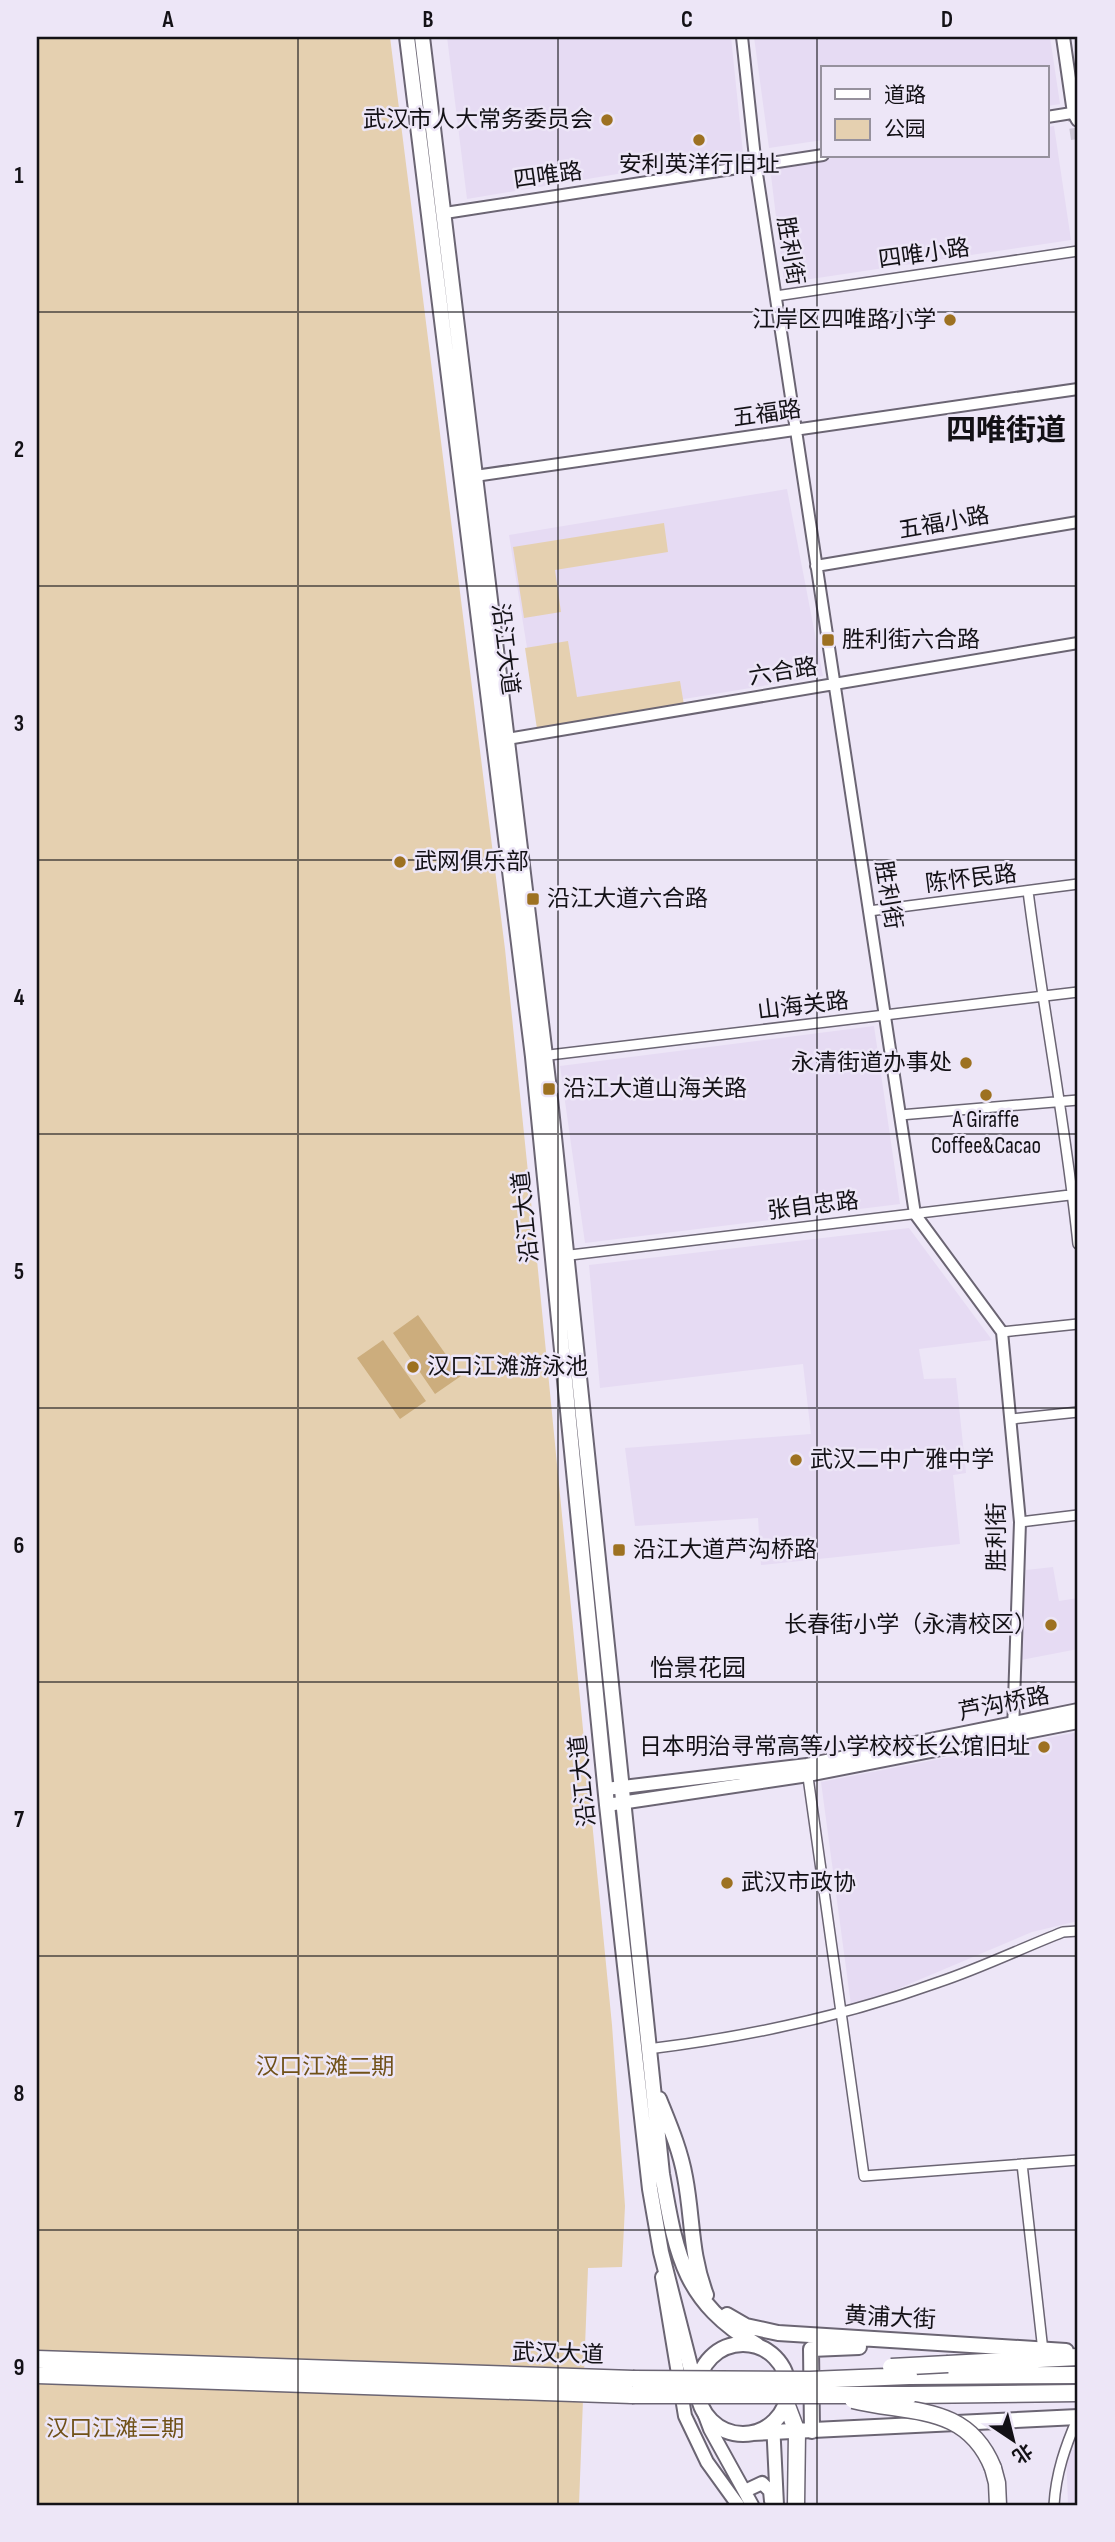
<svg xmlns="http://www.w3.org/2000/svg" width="1115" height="2542" font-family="'Sofia Sans Condensed','Noto Sans SC',sans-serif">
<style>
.built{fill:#e6dbf3}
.green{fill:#e5d0b0}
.water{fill:#ccad7d}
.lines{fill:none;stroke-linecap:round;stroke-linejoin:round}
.primary-tunnel{stroke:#ccc6d5;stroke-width:14;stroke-dasharray:14 7;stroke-linecap:butt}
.minor-casing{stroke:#6b6573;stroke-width:12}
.tertiary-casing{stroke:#6b6573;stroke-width:14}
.secondary-casing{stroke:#6b6573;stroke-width:16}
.primary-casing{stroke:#6b6573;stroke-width:18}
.trunk-casing{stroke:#6b6573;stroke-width:19}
.minor{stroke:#fff;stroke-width:9}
.tertiary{stroke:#fff;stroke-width:10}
.secondary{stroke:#fff;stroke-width:12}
.primary{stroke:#fff;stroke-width:14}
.trunk{stroke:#fff;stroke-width:16}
.trunk-bridge-casing{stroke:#6b6573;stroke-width:19;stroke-linecap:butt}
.trunk-bridge{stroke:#fff;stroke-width:16}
.grid{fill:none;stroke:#131116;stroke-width:2;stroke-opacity:0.55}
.poi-dot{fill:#9d7121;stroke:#ede6f7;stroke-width:2.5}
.labels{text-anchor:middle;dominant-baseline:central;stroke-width:5;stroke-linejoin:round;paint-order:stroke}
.poi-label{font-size:23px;fill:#131116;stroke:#ede6f7;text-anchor:start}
.street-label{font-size:23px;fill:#131116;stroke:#ede6f7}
.park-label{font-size:23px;fill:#705118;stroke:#ede6f7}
.neighbourhood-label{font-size:24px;fill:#131116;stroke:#ede6f7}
.district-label{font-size:30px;font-weight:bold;fill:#131116;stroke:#ede6f7}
.neatline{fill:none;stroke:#131116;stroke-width:2.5}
.grid-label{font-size:23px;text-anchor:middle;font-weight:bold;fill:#131116}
</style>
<rect width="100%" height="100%" fill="#ede6f7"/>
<!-- built -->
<path class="built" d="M447,37H731L743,153L467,199Z
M754,37H1050L1060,104L1047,106V68H823V140L769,148Z
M1054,126L1071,240L784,283L770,167L846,156H1047V127Z
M787,489L823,676L539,723L509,535Z
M874,1026L900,1204L585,1243L560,1066Z
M909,1228L992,1340L919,1349L924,1379L956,1378L966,1473L953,1475L960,1544L761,1565L758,1518L635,1526L625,1448L811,1434L803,1364L600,1388L589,1265Z
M1053,1567L1059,1601L1078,1598V1649L1021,1660L1026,1570Z
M1078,1732V1921L1032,1932L895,1990L851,2005L821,1782Z
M1066,2450H1078V2505H1068Z"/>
<!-- green -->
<path class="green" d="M37,37H390L505,949L536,1250L612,2025L625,2206L622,2267L588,2268L579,2505H37Z
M664,523L668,552L555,570L561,612L524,618L513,547Z
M568,641L577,697L680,681L684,705L537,729L525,648Z"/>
<!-- water -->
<path class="water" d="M418,1315L461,1376L435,1394L393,1333Z
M383,1340L426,1401L400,1419L357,1358Z"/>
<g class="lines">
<!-- primary-tunnel -->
<path class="primary-tunnel" d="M1073,107L1078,139"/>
<!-- minor casing -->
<g class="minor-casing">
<path id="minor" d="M776,296L1078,251
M1028,891C1043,1009 1066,1126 1078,1244
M869,911L1078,884
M541,1056L1078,992
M900,1115L1078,1100
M562,1256L1078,1194
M1002,1332L1078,1324
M1012,1419L1078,1412
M1020,1522L1078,1515
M807,1770L864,2176L1078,2160
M648,2049C747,2037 845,2016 939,1982C981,1968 1022,1948 1063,1932L1078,1931
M1022,2164L1043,2351
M1054,2505C1056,2473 1065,2447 1078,2417"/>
</g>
<!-- tertiary casing -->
<g class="tertiary-casing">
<path id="tertiary" d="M742,37L756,167L915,1214L1002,1332L1020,1522L1013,1731
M1047,117L1078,112
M445,213L823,155
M468,477L1078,389
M816,566L1078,522
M501,740L1078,643"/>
</g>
<!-- secondary casing -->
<g class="secondary-casing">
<path id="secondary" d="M1063,37L1074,113L1078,120
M606,1789L807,1765L1078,1710
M607,1805L808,1775L1078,1722
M662,2277L685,2416L707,2462L738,2505
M704,2413L710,2429L752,2505
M773,2422L777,2505
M745,2491L762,2483L770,2491L771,2501"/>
</g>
<!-- primary casing -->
<g class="primary-casing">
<path id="primary" d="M407,37L533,1057L607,1805L650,2189L661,2252L696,2389
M422,37L549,1089L662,2174C676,2253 682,2301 757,2345
M659,2099C669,2124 680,2149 685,2177C693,2219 690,2253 706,2295
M727,2315L746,2326L778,2333L1066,2351
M698 2389a45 45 0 1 1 90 0a45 45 0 1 1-90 0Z
M812,2431L811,2349L859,2347
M752,2433L1078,2417"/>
</g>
<!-- trunk casing -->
<g class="trunk-casing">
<path id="trunk" d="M37,2359L633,2379
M948,2364L1078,2357
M37,2375L632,2395
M909,2376L1078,2375
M910,2395L1078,2393
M786,2403L797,2432L796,2505
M993,2468L997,2483L998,2505"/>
</g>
<!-- minor -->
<use href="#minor" class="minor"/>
<!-- tertiary -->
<use href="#tertiary" class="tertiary"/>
<!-- secondary -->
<use href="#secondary" class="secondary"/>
<!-- primary -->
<use href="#primary" class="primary"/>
<!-- trunk -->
<use href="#trunk" class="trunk"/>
<!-- trunk-bridge casing -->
<g class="trunk-bridge-casing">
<path id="trunk-bridge" d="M891,2367L948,2364
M633,2379L810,2380L909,2376
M632,2395H910
M853,2400C909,2414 967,2403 993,2468"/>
</g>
<!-- trunk-bridge -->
<use href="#trunk-bridge" class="trunk-bridge"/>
</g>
<!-- grid -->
<path class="grid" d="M298,37V2505M558,37V2505M817,37V2505M37,312H1078M37,586H1078M37,860H1078M37,1134H1078M37,1408H1078M37,1682H1078M37,1956H1078M37,2230H1078"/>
<!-- markers -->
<g class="poi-dot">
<circle cx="607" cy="120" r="7"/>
<circle cx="699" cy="140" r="7"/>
<circle cx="950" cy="320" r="7"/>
<rect x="821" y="633" width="14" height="14" rx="3.5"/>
<circle cx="400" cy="862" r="7"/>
<rect x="526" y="892" width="14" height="14" rx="3.5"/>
<circle cx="966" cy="1063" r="7"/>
<rect x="542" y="1082" width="14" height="14" rx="3.5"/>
<circle cx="986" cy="1095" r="7"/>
<circle cx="413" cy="1367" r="7"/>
<circle cx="796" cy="1460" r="7"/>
<rect x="612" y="1543" width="14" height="14" rx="3.5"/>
<circle cx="1051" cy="1625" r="7"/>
<circle cx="1044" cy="1747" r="7"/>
<circle cx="727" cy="1883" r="7"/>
</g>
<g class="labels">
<!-- poi labels -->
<g class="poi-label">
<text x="593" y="120" text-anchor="end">武汉市人大常务委员会</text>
<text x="699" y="165" text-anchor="middle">安利英洋行旧址</text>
<text x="936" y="320" text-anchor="end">江岸区四唯路小学</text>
<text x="842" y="640">胜利街六合路</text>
<text x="414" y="862">武网俱乐部</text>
<text x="547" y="899">沿江大道六合路</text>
<text x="952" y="1063" text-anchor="end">永清街道办事处</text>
<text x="563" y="1089">沿江大道山海关路</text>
<text x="986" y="1120" text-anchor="middle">A Giraffe<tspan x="986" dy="26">Coffee&amp;Cacao</tspan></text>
<text x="427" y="1367">汉口江滩游泳池</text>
<text x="810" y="1460">武汉二中广雅中学</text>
<text x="633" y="1550">沿江大道芦沟桥路</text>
<text x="1037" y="1625" text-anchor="end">长春街小学（永清校区）</text>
<text x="1030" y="1747" text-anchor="end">日本明治寻常高等小学校校长公馆旧址</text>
<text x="741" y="1883">武汉市政协</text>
</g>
<!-- street labels -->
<g class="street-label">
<text transform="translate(548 176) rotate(-8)">四唯路</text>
<text transform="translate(790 251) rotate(81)">胜利街</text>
<text transform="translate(924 254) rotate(-8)">四唯小路</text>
<text transform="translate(767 414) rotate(-8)">五福路</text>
<text transform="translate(944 523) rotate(-10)">五福小路</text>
<text transform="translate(505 649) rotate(83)">沿江大道</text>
<text transform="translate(783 672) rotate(-9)">六合路</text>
<text transform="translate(971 879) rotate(-7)">陈怀民路</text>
<text transform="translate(888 895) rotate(81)">胜利街</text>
<text transform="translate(803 1006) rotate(-7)">山海关路</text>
<text transform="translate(813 1206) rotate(-7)">张自忠路</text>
<text transform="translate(526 1217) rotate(-96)">沿江大道</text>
<text transform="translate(997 1537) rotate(-90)">胜利街</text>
<text transform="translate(1004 1704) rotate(-11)">芦沟桥路</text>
<text transform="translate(583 1781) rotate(-96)">沿江大道</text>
<text transform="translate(890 2318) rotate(3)">黄浦大街</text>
<text transform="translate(558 2354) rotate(2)">武汉大道</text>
</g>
<!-- park labels -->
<g class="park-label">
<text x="325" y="2067">汉口江滩二期</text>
<text x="115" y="2429">汉口江滩三期</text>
</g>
<!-- neighbourhood labels -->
<g class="neighbourhood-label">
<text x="698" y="1668">怡景花园</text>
</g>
<!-- district labels -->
<g class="district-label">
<text x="1006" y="431">四唯街道</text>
</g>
</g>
<!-- border -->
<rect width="1115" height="2542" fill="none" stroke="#ede6f7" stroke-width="77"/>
<!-- legend -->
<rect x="821" y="66" width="228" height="91" fill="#ede6f7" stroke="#96919d" stroke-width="2"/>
<rect x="835" y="89" width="35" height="10" fill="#ffffff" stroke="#96919d" stroke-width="2"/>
<text x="884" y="102" font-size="21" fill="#131116">道路</text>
<rect x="835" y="119" width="35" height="21" fill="#e5d0b0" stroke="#96919d" stroke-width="2"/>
<text x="884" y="136" font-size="21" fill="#131116">公园</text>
<!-- north arrow -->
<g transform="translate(1013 2440) rotate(145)" stroke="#ede6f7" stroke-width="5" paint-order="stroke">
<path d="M0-5L12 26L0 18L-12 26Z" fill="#131116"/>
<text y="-10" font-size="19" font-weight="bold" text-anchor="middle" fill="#131116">北</text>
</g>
<rect x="38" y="38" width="1038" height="2466" class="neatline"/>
<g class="grid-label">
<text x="168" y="27">A</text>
<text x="428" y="27">B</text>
<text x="687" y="27">C</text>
<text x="947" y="27">D</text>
<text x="19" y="183">1</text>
<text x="19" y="457">2</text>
<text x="19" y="731">3</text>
<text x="19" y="1005">4</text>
<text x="19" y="1279">5</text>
<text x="19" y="1553">6</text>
<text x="19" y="1827">7</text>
<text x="19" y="2101">8</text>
<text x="19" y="2375">9</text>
</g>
</svg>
